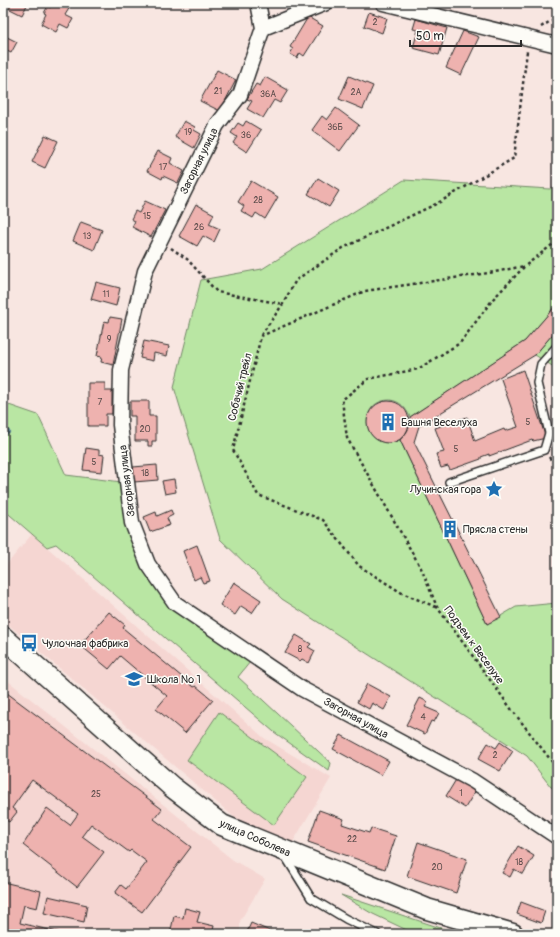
<svg xmlns="http://www.w3.org/2000/svg" width="560" height="937" font-family="Pangolin,sans-serif">
<style>
.built{fill:#f5d6d2}
.green{fill:#b9e6a3;stroke:#728867}
.lines{fill:none;stroke-linecap:round;stroke-linejoin:round}
.stream{stroke:#5d8797;stroke-width:4.5}
.building{fill:#eeb2af;stroke:#2b2b2b}
.service-casing{stroke:#2b2b2b;stroke-width:10}
.minor-casing{stroke:#2b2b2b;stroke-width:17}
.secondary-casing{stroke:#2b2b2b;stroke-width:23}
.path{stroke:#2b2b2b;stroke-width:2.5;stroke-dasharray:3 3;stroke-linecap:butt}
.service{stroke:#fdfcf7;stroke-width:7}
.minor{stroke:#fdfcf7;stroke-width:14}
.secondary{stroke:#fdfcf7;stroke-width:20}
.labels{text-anchor:middle;dominant-baseline:central;stroke-width:3;stroke-linejoin:round;paint-order:stroke}
.number-label{font-size:9px;fill:#5c4d4c}
.street-label{font-size:11px;fill:#2b2b2b;stroke:#fdfcf7}
.poi-label{font-size:11px;fill:#2b2b2b;stroke:#fdfcf7;text-anchor:start}
</style>
<rect width="100%" height="100%" fill="#f8e6e1"/>
<filter id="ink" filterUnits="userSpaceOnUse"><feTurbulence type="fractalNoise" baseFrequency=".025" numOctaves="2"/><feDisplacementMap in="SourceGraphic" scale="8" xChannelSelector="R" yChannelSelector="G"/><feConvolveMatrix kernelMatrix="1 2 1 2 8 2 1 2 1" color-interpolation-filters="sRGB"/></filter>
<g filter="url(#ink)">
<!-- built -->
<path class="built" d="M32,534L264,738L331,778L290,847L234,817L3,620V569Z
M3,677L233,860L265,879L240,921V934H3Z"/>
<!-- green -->
<path class="green" d="M404,180L550,189L557,185V304L525,341L410,417C406,408 400,401 390,400C355,400 362,455 400,440L487,624L516,607L557,603V791L551,787L527,756L282,599L220,539L174,387L201,280L262,269Z
M557,329V369L535,355Z
M3,403L38,415L66,475L122,482L172,605L250,662L238,677L331,763L329,771L274,732L56,544L47,547L3,509Z
M219,712L307,777L274,825L187,760Z
M341,895L459,934H415L371,913Z"/>
<g class="lines">
<!-- stream -->
<path class="stream" d="M3,432H8"/>
</g>
<!-- building -->
<path class="building" d="M7,3H28L22,15L6,7Z
M52,3H63L70,7L65,15L73,19L68,28L60,24L56,32L41,24L46,14L44,13L48,6L50,8Z
M369,12L387,18L382,33L364,26Z
M308,17L323,26L304,56L300,53L297,58L290,54L293,49L290,47Z
M416,19L447,28L439,55L413,48L418,30L413,29Z
M463,31L479,37L461,75L446,68Z
M3,35L17,42L11,53L3,49Z
M217,70L236,80L220,111L200,101Z
M349,76L373,86L363,109L339,99Z
M265,77L288,90L280,103L274,100L263,118L247,109L252,101L247,99L256,84L260,86Z
M336,108L359,125L340,151L312,130L322,116L327,120Z
M184,121L195,127L194,130L201,134L194,148L175,137Z
M246,121L261,130L247,152L233,143L237,137L231,133L238,123L243,126Z
M45,135L58,141L45,168L32,162Z
M158,151L172,158L170,163L184,171L178,183L163,176L162,179L147,171Z
M3,170L7,172L3,182Z
M318,178L339,191L329,207L308,194Z
M251,181L278,197L265,219L256,213L253,218L241,211L244,206L238,202Z
M145,201L165,210L151,237L132,227L135,221L131,219L135,211L139,213Z
M196,204L214,214L209,224L220,229L214,242L203,236L197,246L179,236Z
M81,222L102,230L94,250L73,241Z
M96,282L120,288L116,306L91,299Z
M557,304V329L535,355L419,426L414,442L501,617L487,624L400,440L406,433L410,426V417L525,341Z
M110,317L122,319L113,365L101,362L102,357L97,356L104,321L109,322Z
M144,341L169,346L167,356L154,353L153,361L140,358Z
M523,370L546,438L533,441L532,440L489,456V454L481,457V459L450,470L448,466L441,468L436,454L444,452L435,428L467,417L475,441L504,429L505,431L518,427L501,379Z
M88,383H105V391H112V414H106V426H88Z
M367 422a21 21 0 1 1 42 0a21 21 0 1 1-42 0Z
M130,401H149V416H156V441H152V446H148V441H135V416H130Z
M86,448L99,450V454L104,455L102,472L83,470Z
M157,465L158,480L134,482L133,467Z
M174,479L176,492L165,494L162,481Z
M171,510L173,515L167,518L170,525L150,532L144,517L156,512L157,516Z
M197,545L210,581L203,583L200,577L194,580L183,551Z
M234,582L261,600L252,613L241,606L235,615L220,605Z
M109,612L125,625L123,628L194,687L196,686L213,700L185,733L156,709L167,696L120,656L109,669L80,645Z
M296,635L311,644L308,647L315,651L309,663L302,659L300,661L285,653Z
M367,684L391,697L384,710L372,703L369,709L357,702Z
M3,690L162,809L154,819L191,847L142,912L115,893L121,885L126,889L147,862L131,850L129,852L91,824L82,836L104,852L77,887L23,845L47,808L70,825L78,814L32,780L12,808L17,812L9,822L3,818Z
M420,698L428,702L425,707L439,713L434,722L431,721L425,734L406,725Z
M341,735L389,761L381,775L333,749Z
M500,742L513,751L500,771L478,759L488,743L496,748Z
M457,778L476,790L465,808L446,796Z
M319,810L344,819L342,824L369,833L371,828L396,836L385,869L308,842Z
M418,842L467,859L456,893L407,876Z
M518,846L534,856L523,874L514,869L510,877L502,873Z
M3,882L41,891L37,908L24,905L20,923L66,934H3Z
M48,896L87,905L84,922L44,913Z
M521,902L545,911L541,923L517,914Z
M185,908L200,912L197,922L214,926L212,934H170L174,916L183,918Z
M251,923L277,934H246Z"/>
<g class="lines">
<!-- service casing -->
<g class="service-casing">
<path id="service" d="M449,482L544,450L549,433L537,383L541,364L557,346
M285,856L311,898L346,919L377,934"/>
</g>
<!-- minor casing -->
<g class="minor-casing">
<path id="minor" d="M258,3L263,28L240,95L217,125L145,271L121,370L120,425L132,523L148,564L175,603L302,689L473,781L557,837
M383,3L557,45
M263,28L326,3"/>
</g>
<!-- secondary casing -->
<g class="secondary-casing">
<path id="secondary" d="M3,637L172,787L222,825L427,909L513,934"/>
</g>
<!-- path -->
<path class="path" d="M541,27L557,17
M557,241L525,266L493,299L460,343L418,369L368,379L342,400L347,438L421,568L437,607L512,710L557,768
M171,248L187,259L217,292L283,304
M261,335L283,304L296,280L343,248L438,203L514,158L527,51
M549,457L557,468
M436,607L402,593L359,566L323,520L258,495L233,450L261,336L365,291L495,272L524,266"/>
<!-- service -->
<use href="#service" class="service"/>
<!-- minor -->
<use href="#minor" class="minor"/>
<!-- secondary -->
<use href="#secondary" class="secondary"/>
</g>
</g>
<!-- icons -->
<defs>
<g id="building-bare" transform="scale(1.38)"><path d="M-4-6H4V6H1V3H-1V6H-4ZM-2.5-4.3h1.7v1.8h-1.7ZM.8-4.3h1.7v1.8H.8ZM-2.5-1h1.7V.8h-1.7ZM.8-1h1.7V.8H.8Z" fill="#1f6fb2" stroke="#fdfcf7" stroke-width="2.5" paint-order="stroke"/></g>
<g id="sight-bare" transform="scale(1.38)"><path d="M0-6L1.8-2.2L6-1.7L2.9 1.2L3.7 5.4L0 3.3L-3.7 5.4L-2.9 1.2L-6-1.7L-1.8-2.2Z" fill="#1f6fb2" stroke="#fdfcf7" stroke-width="2.5" paint-order="stroke"/></g>
<g id="bus-bare" transform="scale(1.38)"><path d="M-5-6H5V4H4V6H2V4H-2V6H-4V4H-5ZM-3.5-4V0h7V-4ZM-3.5 1.2v1.5H-2V1.2ZM2 1.2v1.5H3.5V1.2Z" fill="#1f6fb2" stroke="#fdfcf7" stroke-width="2.5" paint-order="stroke"/></g>
<g id="school-bare" transform="scale(1.38)"><path d="M0-5L7-2L0 1L-7-2ZM-4 1L0 2.5L4 1V4Q0 6-4 4Z" fill="#1f6fb2" stroke="#fdfcf7" stroke-width="2.5" paint-order="stroke"/></g>
</defs>
<g fill-rule="evenodd">
<use href="#building-bare" x="388" y="422"/>
<use href="#sight-bare" x="494" y="489"/>
<use href="#building-bare" x="450" y="529"/>
<use href="#bus-bare" x="29" y="643"/>
<use href="#school-bare" x="134" y="679"/>
</g>
<g class="labels">
<!-- number labels -->
<g class="number-label">
<text x="375" y="22">2</text>
<text x="218" y="91">21</text>
<text x="356" y="92">2А</text>
<text x="268" y="94">36А</text>
<text x="335" y="127">36Б</text>
<text x="188" y="132">19</text>
<text x="246" y="135">36</text>
<text x="163" y="167">17</text>
<text x="258" y="200">28</text>
<text x="147" y="216">15</text>
<text x="199" y="227">26</text>
<text x="87" y="236">13</text>
<text x="106" y="294">11</text>
<text x="109" y="339">9</text>
<text x="100" y="402">7</text>
<text x="528" y="422">5</text>
<text x="145" y="429">20</text>
<text x="456" y="449">5</text>
<text x="94" y="462">5</text>
<text x="145" y="473">18</text>
<text x="300" y="649">8</text>
<text x="423" y="717">4</text>
<text x="495" y="755">2</text>
<text x="461" y="793">1</text>
<text x="96" y="794">25</text>
<text x="352" y="839">22</text>
<text x="519" y="862">18</text>
<text x="437" y="867">20</text>
</g>
<!-- street labels -->
<g class="street-label">
<text transform="translate(199 161) rotate(-64)">Загорная улица</text>
<text transform="translate(240 387) rotate(-76)">Собачий трейл</text>
<text transform="translate(127 481) rotate(-97)">Загорная улица</text>
<text transform="translate(474 645) rotate(54)">Подъем к Веселухе</text>
<text transform="translate(356 718) rotate(29)">Загорная улица</text>
<text transform="translate(255 838) rotate(24)">улица Соболева</text>
</g>
<!-- poi labels -->
<g class="poi-label">
<text x="401" y="422">Башня Веселуха</text>
<text x="481" y="489" text-anchor="end">Лучинская гора</text>
<text x="463" y="529">Прясла стены</text>
<text x="42" y="643">Чулочная фабрика</text>
<text x="147" y="679">Школа № 1</text>
</g>
</g>
<!-- margin -->
<rect width="560" height="937" fill="none" stroke="#fdfcf7" stroke-width="16"/>
<rect x="8" y="8" width="544" height="921" fill="none" stroke="#2b2b2b" stroke-width="1.5" filter="url(#ink)"/>
<!-- scale -->
<path d="M410 40v6h111v-6" fill="none" stroke="#2b2b2b" stroke-width="2"/>
<text x="416" y="40" font-size="12" fill="#2b2b2b" stroke="#fdfcf7" stroke-width="3" paint-order="stroke">50 m</text>
</svg>
